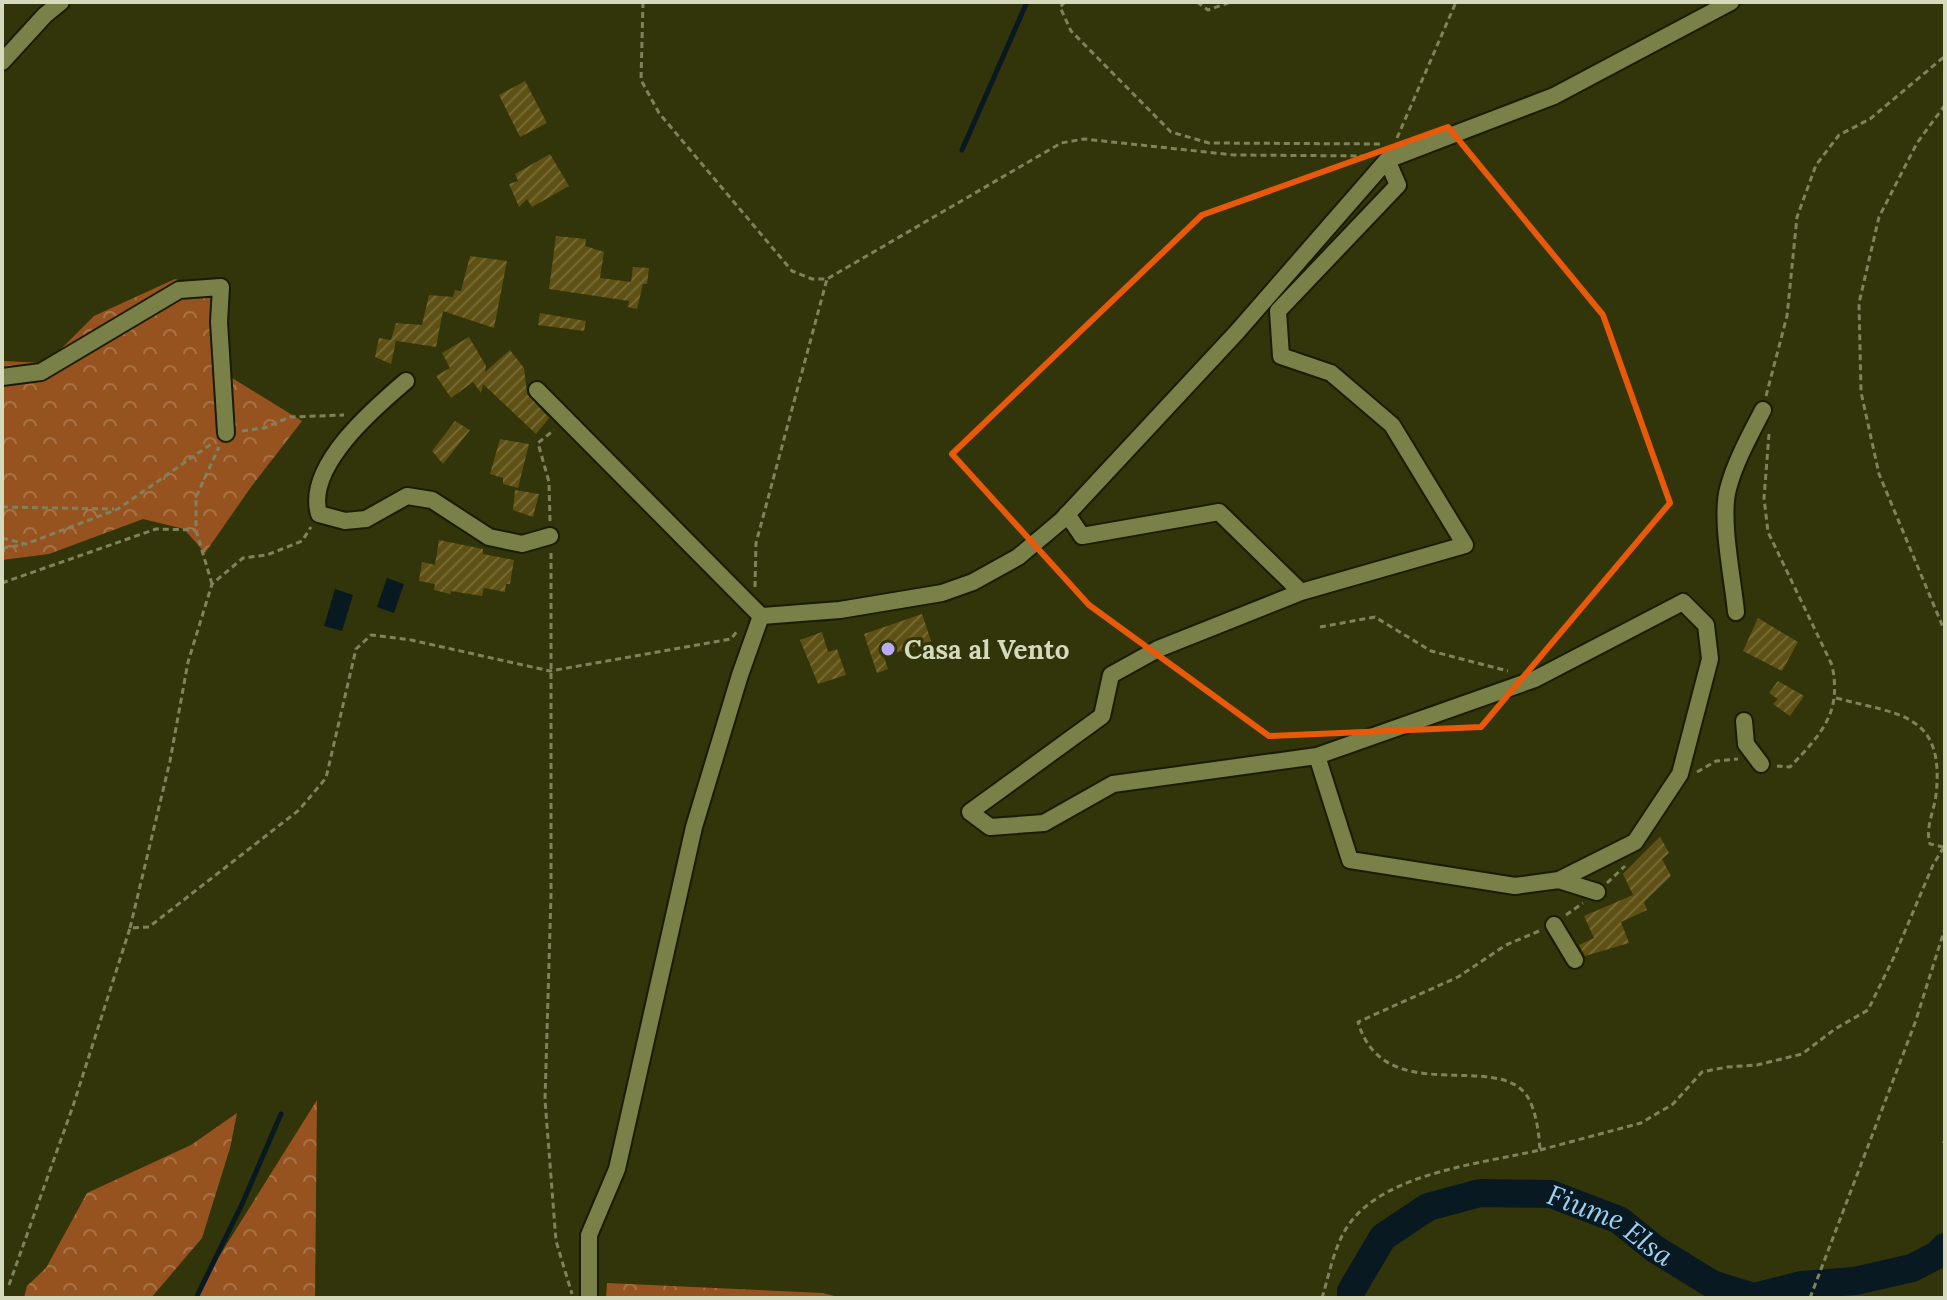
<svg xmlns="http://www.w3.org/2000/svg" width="1947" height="1300" font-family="Lora,serif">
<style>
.forest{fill:url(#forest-crowns)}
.water{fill:#091922}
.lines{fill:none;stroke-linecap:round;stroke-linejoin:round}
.stream{stroke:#091922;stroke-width:5}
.river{stroke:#091922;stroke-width:28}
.building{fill:url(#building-hatch)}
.minor-casing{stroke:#191c01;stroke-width:20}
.path{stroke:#7e835e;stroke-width:3;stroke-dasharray:6 4;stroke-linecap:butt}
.minor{stroke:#798048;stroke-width:16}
.marked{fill:none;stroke:#e8590c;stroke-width:6;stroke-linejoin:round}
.poi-dot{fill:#bbaaf6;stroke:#313509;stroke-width:3}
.labels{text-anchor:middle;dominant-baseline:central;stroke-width:6;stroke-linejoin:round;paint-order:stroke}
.poi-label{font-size:26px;font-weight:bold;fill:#d5dabd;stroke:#313509;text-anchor:start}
.water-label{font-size:28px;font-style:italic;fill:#9ed1ef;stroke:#313509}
</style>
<defs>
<pattern id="forest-crowns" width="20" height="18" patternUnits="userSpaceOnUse" patternTransform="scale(2)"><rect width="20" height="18" fill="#97531f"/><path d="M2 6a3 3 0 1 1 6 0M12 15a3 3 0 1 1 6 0" fill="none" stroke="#a97348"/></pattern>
<pattern id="building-hatch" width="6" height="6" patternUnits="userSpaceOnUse" patternTransform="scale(2)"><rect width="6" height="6" fill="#5f5014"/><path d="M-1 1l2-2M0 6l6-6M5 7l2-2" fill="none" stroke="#756934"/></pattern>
</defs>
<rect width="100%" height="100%" fill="#313509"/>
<!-- forest -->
<path class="forest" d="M175,279L230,295L224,373L302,421L251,487L205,553L184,529L143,519L49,554L2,560V361L47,363L94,316Z
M317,1100L315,1298H193Z
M237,1113L230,1148L202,1238L151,1298H24L27,1286L46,1268L87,1193L191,1145Z
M607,1283L823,1293L842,1298H606Z"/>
<!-- water -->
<path class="water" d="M387,578L404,584L394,613L377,607Z
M335,589L353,595L342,631L324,626Z"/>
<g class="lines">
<!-- stream -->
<path class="stream" d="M962,150L1027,2
M196,1298L243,1202L281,1114"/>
<!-- river -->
<path class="river" id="s1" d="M1351,1298V1291L1383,1237L1428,1207L1480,1193L1551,1194L1619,1220L1655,1249L1712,1284L1754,1297L1801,1285L1855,1281L1912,1268L1937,1255L1945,1247"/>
</g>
<!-- building -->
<path class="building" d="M525,81L547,123L520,137L499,95Z
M550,154L569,186L532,207L527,199L519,207L509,184L518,181L515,174Z
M556,236L586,239L585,246L604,252L600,278L631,282L633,267L649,268L647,284H643L637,309L628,307L629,301L549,289Z
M470,256L507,261L494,328L443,311L436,347L391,340L396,323L422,325L429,295L453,297L455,290L461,291Z
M540,313L586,321L584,331L538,325Z
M469,337L486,366L485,372L510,350L524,368L527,394L549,418L536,434L483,384L481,393L473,382L451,398L436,376L450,368L442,353Z
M379,338L396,341L391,364L375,357Z
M455,421L470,430L443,464L432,451Z
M500,439L529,444L518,488L503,484V478L490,474Z
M515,490L539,494L533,517L513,510Z
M439,540L483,549V554L514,560L510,584H506L505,592L484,588L482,596L451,591L450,594L434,590L435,584L419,581L422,562L435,565Z
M922,614L931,641L884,657L888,669L877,673L864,634Z
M1758,618L1798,642L1782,671L1743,651Z
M822,632L828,652L837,649L846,675L818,684L800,640Z
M1778,681L1804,696L1790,716L1773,704L1778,699L1769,693Z
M1660,837L1669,853L1662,859L1671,876L1644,902L1647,910L1621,922L1629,943L1585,956L1579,945L1594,938L1584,916L1633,895L1623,874Z"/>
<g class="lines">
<!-- minor casing -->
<g class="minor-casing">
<path id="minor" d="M2,62L45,15L61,2
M2,377L41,372L179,290L221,287L219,322L226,433
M406,381C373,409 305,467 319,514L345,521L366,519L407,496L432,500L489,537L522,544L550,536
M537,390L761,616L840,610L942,593L973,582L1018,557L1061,521L1237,332L1387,160L1554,96L1731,2
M1067,514L1082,536L1219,512L1301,592L1465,545L1392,425L1331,373L1281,356L1278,311L1398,185L1387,160
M1301,592L1158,649L1111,675L1102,716L970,812L990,827L1044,823L1113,784L1317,756L1535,679L1683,602L1706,625L1710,659L1680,774L1635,842L1559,880L1515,886L1350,860L1317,756
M1736,612C1733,580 1720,519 1728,489C1735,462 1750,435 1763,410
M1744,721L1746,744L1761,764
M1559,880L1597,892
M1554,925L1575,960
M589,1298V1235L617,1169L694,827L740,675L761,616"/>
</g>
<!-- path -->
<path class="path" d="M643,2L641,80L659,113L792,271L812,279H827L1061,143L1084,139L1234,155L1368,156
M1065,2L1060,7L1071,31L1171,132L1209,143L1382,144
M1197,2L1208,10L1231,2
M1945,105L1917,143L1879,217L1859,303L1861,392L1879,474L1945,632
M1397,138L1456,2
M1766,396L1787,316L1797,217L1816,165L1839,135L1870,119L1945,56
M242,431L264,428L290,417L344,415
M1769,434L1764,498L1768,532L1832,665C1842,713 1822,733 1790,767L1777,766
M2,507L114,509
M550,521L549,482L538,443L554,430
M2,538L26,544L118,509L214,442
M2,548L23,545
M551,553V895L545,1100L556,1241L572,1294
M2,583L156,529L196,530
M212,584L196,530V497L219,447
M755,587L756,543L827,279
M1320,627L1375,617L1431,651L1508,671
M1836,698C1900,715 1945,713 1936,795C1934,812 1925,827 1930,844L1943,847
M1697,772L1716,761L1738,759
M1607,883L1625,866
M1566,915L1583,903
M130,928L170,761L188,662L212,584L243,558L267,555L302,541L311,527
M1943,1143L1945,1141
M1540,1150L1641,1123L1673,1104L1702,1072L1727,1067L1757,1065L1802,1054L1835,1029L1868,1010L1894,957L1933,865L1945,845
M9,1285L73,1106L130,928L149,927L299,810L326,778L356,649L371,635L411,640L550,671L731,639L738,630
M1322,1298C1330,1272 1335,1240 1353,1219C1392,1172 1484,1163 1540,1150C1539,1133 1536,1110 1527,1096C1496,1050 1384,1110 1358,1022L1458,977L1506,945L1539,931
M1810,1298L1915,1023L1945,928"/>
<!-- minor -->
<use href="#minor" class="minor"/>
</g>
<!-- marked area -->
<path class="marked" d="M1448,127L1603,315L1670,503L1481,727L1269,736L1089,605L952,454L1202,215Z"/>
<!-- markers -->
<circle class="poi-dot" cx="888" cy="649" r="8"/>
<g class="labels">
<!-- poi labels -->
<g class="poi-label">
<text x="904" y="649">Casa al Vento</text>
</g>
<!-- water labels -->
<g class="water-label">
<text stroke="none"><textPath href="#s1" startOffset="316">Fiume Elsa</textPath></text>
</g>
</g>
<!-- border -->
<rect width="1947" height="1300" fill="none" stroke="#d5dabd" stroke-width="8"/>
</svg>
